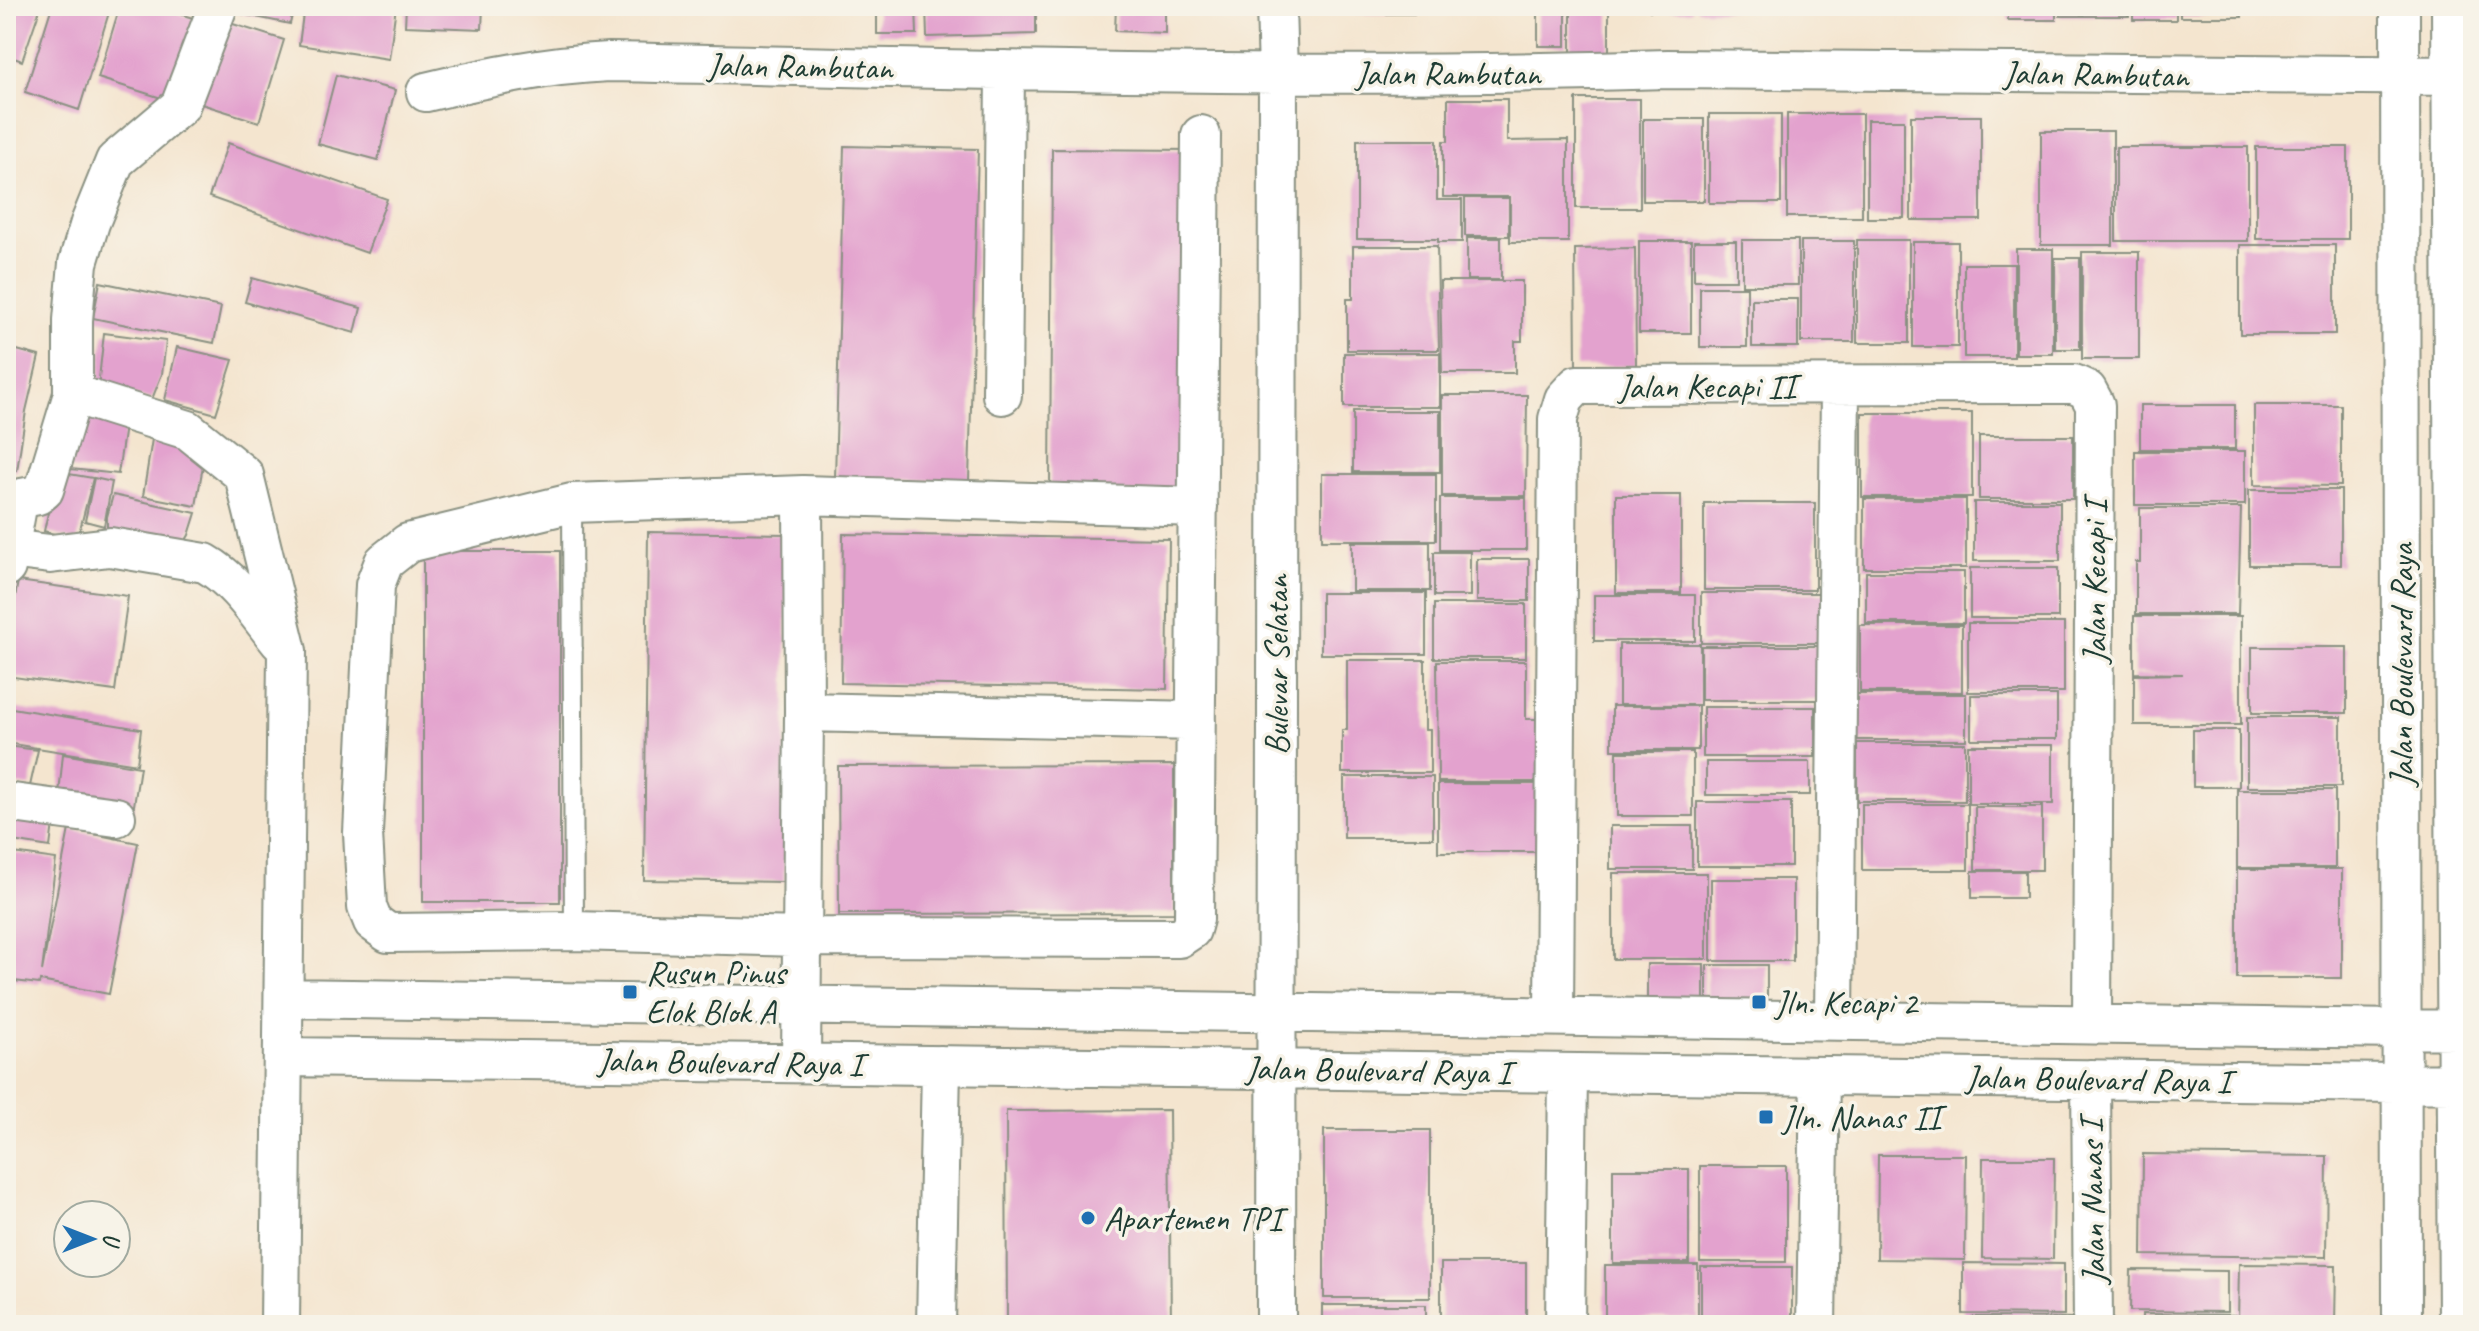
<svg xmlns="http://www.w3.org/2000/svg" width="2479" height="1331" font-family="Caveat,sans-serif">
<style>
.building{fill:#e3a2ce}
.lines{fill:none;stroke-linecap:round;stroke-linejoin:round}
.lane-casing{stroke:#8a9182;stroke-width:22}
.street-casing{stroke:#8a9182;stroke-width:42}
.lane{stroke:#fff;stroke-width:18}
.street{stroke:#fff;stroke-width:38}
.poi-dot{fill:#1f6fb2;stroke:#f7f3e8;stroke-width:3}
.labels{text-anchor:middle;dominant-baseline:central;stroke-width:7;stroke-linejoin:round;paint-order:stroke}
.street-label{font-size:34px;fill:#1f3d34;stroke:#f7f3e8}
.poi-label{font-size:34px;fill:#1f3d34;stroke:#f7f3e8;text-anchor:start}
</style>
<rect width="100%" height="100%" fill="#f7f3e8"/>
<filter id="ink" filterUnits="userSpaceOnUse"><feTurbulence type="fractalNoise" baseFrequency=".0125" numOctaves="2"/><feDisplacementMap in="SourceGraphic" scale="16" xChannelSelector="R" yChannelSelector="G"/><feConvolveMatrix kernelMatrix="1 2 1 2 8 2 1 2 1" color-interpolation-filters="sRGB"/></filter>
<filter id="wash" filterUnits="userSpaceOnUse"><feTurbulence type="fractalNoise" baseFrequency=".006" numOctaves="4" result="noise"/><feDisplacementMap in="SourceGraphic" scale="32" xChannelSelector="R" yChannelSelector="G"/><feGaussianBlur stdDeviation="1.8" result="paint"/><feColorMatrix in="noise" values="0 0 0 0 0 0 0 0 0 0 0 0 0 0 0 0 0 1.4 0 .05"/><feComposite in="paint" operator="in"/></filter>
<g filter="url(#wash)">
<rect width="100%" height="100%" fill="#f4e5cf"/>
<g id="blocks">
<!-- building -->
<path class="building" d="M6,6H41L22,61L6,55Z
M52,6H111L79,110L25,92Z
M120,6H155L199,20L174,102L98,78Z
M228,6H294L290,24L227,11Z
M304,6H396L389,59L299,45Z
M406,6H483L482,29L405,26Z
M877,6H916L917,34H877Z
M926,6H1036V34L927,37Z
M1116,6H1165V33L1115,31Z
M1340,6H1414V14H1340Z
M1451,6H1535V12H1451Z
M1538,6H1566V46H1538Z
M1571,6H1609V63H1571Z
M1650,6H1692V11H1650Z
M1697,6H1734V10H1697Z
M1955,6H1978V7L1957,12Z
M2008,6H2056V20H2008Z
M2060,6H2129V16H2060Z
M2133,6H2176V20H2133Z
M2180,6H2242V17H2180Z
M220,20L284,40L259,122L195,102Z
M336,75L395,90L378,160L318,144Z
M1448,99H1507V141L1568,140V242H1510V197H1443V141H1448Z
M1576,99H1640V208H1576Z
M1709,114H1781V203H1709Z
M1787,114H1862V217H1787Z
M1911,116H1981V220H1911Z
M1643,119H1704V201H1643Z
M1867,120H1904V218H1867Z
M2041,131H2113V245H2041Z
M1357,140H1437V200H1462V242H1438V239H1357Z
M228,143L387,199L367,253L209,197Z
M844,146L978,149L969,481L835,478Z
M2116,147H2248V241H2116Z
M2256,147H2348V239H2256Z
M1052,149L1195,150L1193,493L1050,492Z
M1465,198H1509V236H1465Z
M1467,238H1501V280H1467Z
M1742,240H1798V285H1742Z
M1857,240H1909V343H1857Z
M1639,241H1691V333H1639Z
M1694,241H1736V280H1694Z
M1801,241H1854V342H1801Z
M1913,242H1958V347H1913Z
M2240,245H2335V334H2240Z
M1353,246H1437L1439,350H1347V299H1353Z
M1635,248L1636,366L1576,367L1575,249Z
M2016,249H2053V354H2016Z
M2082,252H2139V359H2082Z
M2055,258H2080V349H2055Z
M1964,264H2014V357H1964Z
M252,278L361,308L355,333L245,302Z
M1440,281H1522V341H1515V373H1442Z
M100,282L221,307L214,343L93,318Z
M1700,287H1747V347H1700Z
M1752,299H1798V347H1752Z
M104,333L166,341L162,374L152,399L98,388Z
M6,347L39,356L26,411L17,471L6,469Z
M177,347L233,360L216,414L165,400Z
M1344,353H1440V407H1344Z
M1442,395H1527L1526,496H1442Z
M2140,405H2235V449H2140Z
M2254,405H2341V486L2254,485Z
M1353,411H1440V472H1353Z
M78,413L126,419L118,474L71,469Z
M1862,413H1972V497H1862Z
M1979,436H2073V499H1979Z
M152,439L206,448L196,506L143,496Z
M2135,451H2245V505H2135Z
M57,472L93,478L77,541L44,531Z
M1322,474H1436V540H1322Z
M94,478L112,482L104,526L85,521Z
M2249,490H2341V565H2249Z
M113,495L196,513L189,535L179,552L107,537V517Z
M1616,495H1681V593H1616Z
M1440,498H1526V550H1440Z
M1864,499H1966V568H1864Z
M1974,502H2060V561H1974Z
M1704,503H1815V590H1704Z
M2140,508H2241L2238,614H2136V562H2140Z
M648,532L787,534L784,882L644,880Z
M843,534L1169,539L1167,689L841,683Z
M1352,542H1430V591H1352Z
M423,551H560V902H423Z
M1434,552H1470V596H1434Z
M1477,559H1529V601H1477Z
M1970,568H2058V618H1970Z
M1866,572H1964V623H1866Z
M18,581L128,596L115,691L6,676V648Z
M1321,593H1426V654H1321Z
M1701,593H1826V643H1701Z
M1594,595H1695V641H1594Z
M1434,604H1526V658H1434Z
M2134,616H2241V725H2134V675L2183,674L2134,673Z
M1968,623H2064V692H1968Z
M1860,625H1962V692H1860Z
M1619,644H1700V705H1619Z
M1701,646H1820V700H1701Z
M2252,647H2347V713H2252Z
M1347,660H1425V730H1430V773H1342V730H1347Z
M1437,661H1526V719H1549V782H1438Z
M1855,694H1966V740H1855Z
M1971,695H2057V739H1971Z
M1612,706H1698V750H1612Z
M6,707L141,729L137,764L6,743Z
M1703,707H1815V757H1703Z
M2247,717H2341V787H2247Z
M2193,730H2239V787H2193Z
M1857,743H1965V801H1857Z
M1968,745H2053V804H1968Z
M6,746L38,750L30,786L6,783Z
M1617,752H1693V816H1617Z
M63,754L140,767L133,812L58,804Z
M1706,762H1810V795H1706Z
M1174,765V913L839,914L838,766Z
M1344,777H1433V838H1344Z
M1438,784H1545V852H1438Z
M2237,790H2335V868H2237Z
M1697,802H1791V866H1697Z
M1862,804H1968V870H1862Z
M1975,807H2042V870H1975Z
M6,815L53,823L50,847L6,840Z
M1610,826H1692V869H1610Z
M69,829L138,843L109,994L40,981L39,984L6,980V852L56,859L42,971Z
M2237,869H2342V978H2237Z
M1972,871H2025V898H1972Z
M1613,873H1707V959H1613Z
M1711,879H1793V961H1711Z
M1647,964H1704V1011H1647Z
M1707,965H1767V1009H1707Z
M1169,1110L1171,1325H1007L1006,1111Z
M1324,1130H1430V1298H1324Z
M2143,1154L2327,1156L2326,1257L2142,1255Z
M1878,1155H1966L1965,1260L1877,1259Z
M1983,1158H2054L2053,1259L1982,1258Z
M1700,1166H1786V1262H1700Z
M1613,1169H1689V1263H1613Z
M1441,1263H1526V1325H1441Z
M1963,1263L2064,1264V1315L1963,1314Z
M2239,1264L2336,1265L2335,1325H2238Z
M1605,1265H1698V1318H1605Z
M1701,1267H1792V1325H1701Z
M2131,1270L2227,1271V1312L2130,1311Z
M1322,1305H1426V1325H1322Z
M2142,1314L2235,1315V1325H2142Z
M1972,1317L2087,1318V1325H1972Z
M1874,1321H1965V1325H1874Z"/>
</g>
</g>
<g filter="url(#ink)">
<use href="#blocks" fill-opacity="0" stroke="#8a9182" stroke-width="2"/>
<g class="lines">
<!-- lane casing -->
<g class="lane-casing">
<path id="lane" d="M572,503L574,931"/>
</g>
<!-- street casing -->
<g class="street-casing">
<path id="street" d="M2400,6L2402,1325
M2451,6L2458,1325
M426,92C489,77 545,65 609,62C962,69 1315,80 1668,69L2473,76
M73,394L188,430L244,475L287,651L280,1325
M1002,395L1005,70
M1198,507L803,495L572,503L408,543L384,562L375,585L363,833L367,907L373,922L388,933L574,931L801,937L1179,938L1191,930L1194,919L1201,135
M9,549L50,554L110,547L205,563C237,581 258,615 280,642
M6,567L17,507L22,498L38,495L44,490L73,394V320L78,263L90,223L115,161L180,106L218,6
M804,712L1196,721
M6,802L116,817
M284,998L2473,1030
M1554,1016L1558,419L1564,399L1577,385L2074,384L2087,390L2095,405L2092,1024
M1834,1020L1840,386
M283,1057L2473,1084
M801,1062L804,712L803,495
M2091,1079L2093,1325
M936,1325L941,1065
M1276,1325L1278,73L1276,6
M1565,1325L1568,1073
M1816,1325L1820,1076"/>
</g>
<!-- lane -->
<use href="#lane" class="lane"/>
<!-- street -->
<use href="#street" class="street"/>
</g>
</g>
<!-- markers -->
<g class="poi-dot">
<rect x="622" y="984" width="16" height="16" rx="4"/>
<rect x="1751" y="994" width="16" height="16" rx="4"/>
<rect x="1758" y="1109" width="16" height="16" rx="4"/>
<circle cx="1088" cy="1218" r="8"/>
</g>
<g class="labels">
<!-- street labels -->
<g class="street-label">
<text transform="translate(800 66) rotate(1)">Jalan Rambutan</text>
<text x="1448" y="73">Jalan Rambutan</text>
<text transform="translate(2096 74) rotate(1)">Jalan Rambutan</text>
<text x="1707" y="386">Jalan Kecapi II</text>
<text transform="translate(2094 582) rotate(-90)">Jalan Kecapi I</text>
<text transform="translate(1276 665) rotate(-90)">Bulevar Selatan</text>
<text transform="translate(2401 665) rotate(-90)">Jalan Boulevard Raya</text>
<text transform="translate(730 1062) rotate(1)">Jalan Boulevard Raya I</text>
<text transform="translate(1378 1070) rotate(1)">Jalan Boulevard Raya I</text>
<text transform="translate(2098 1079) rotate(1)">Jalan Boulevard Raya I</text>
<text transform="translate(2092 1202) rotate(-91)">Jalan Nanas I</text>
</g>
<!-- poi labels -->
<g class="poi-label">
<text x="646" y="972">Rusun Pinus<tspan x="646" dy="39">Elok Blok A</tspan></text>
<text x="1775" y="1002">Jln. Kecapi 2</text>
<text x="1782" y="1117">Jln. Nanas II</text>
<text x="1104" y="1218">Apartemen TPI</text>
</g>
</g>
<!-- margin -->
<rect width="2479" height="1331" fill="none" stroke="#f7f3e8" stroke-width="32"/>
<!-- north arrow -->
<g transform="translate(92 1239) rotate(90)"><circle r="38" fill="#f7f3e8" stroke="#a1aaa0" stroke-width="2"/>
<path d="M0-6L14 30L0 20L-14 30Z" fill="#1f6fb2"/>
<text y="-12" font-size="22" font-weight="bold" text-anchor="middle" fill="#1f3d34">U</text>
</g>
</svg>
